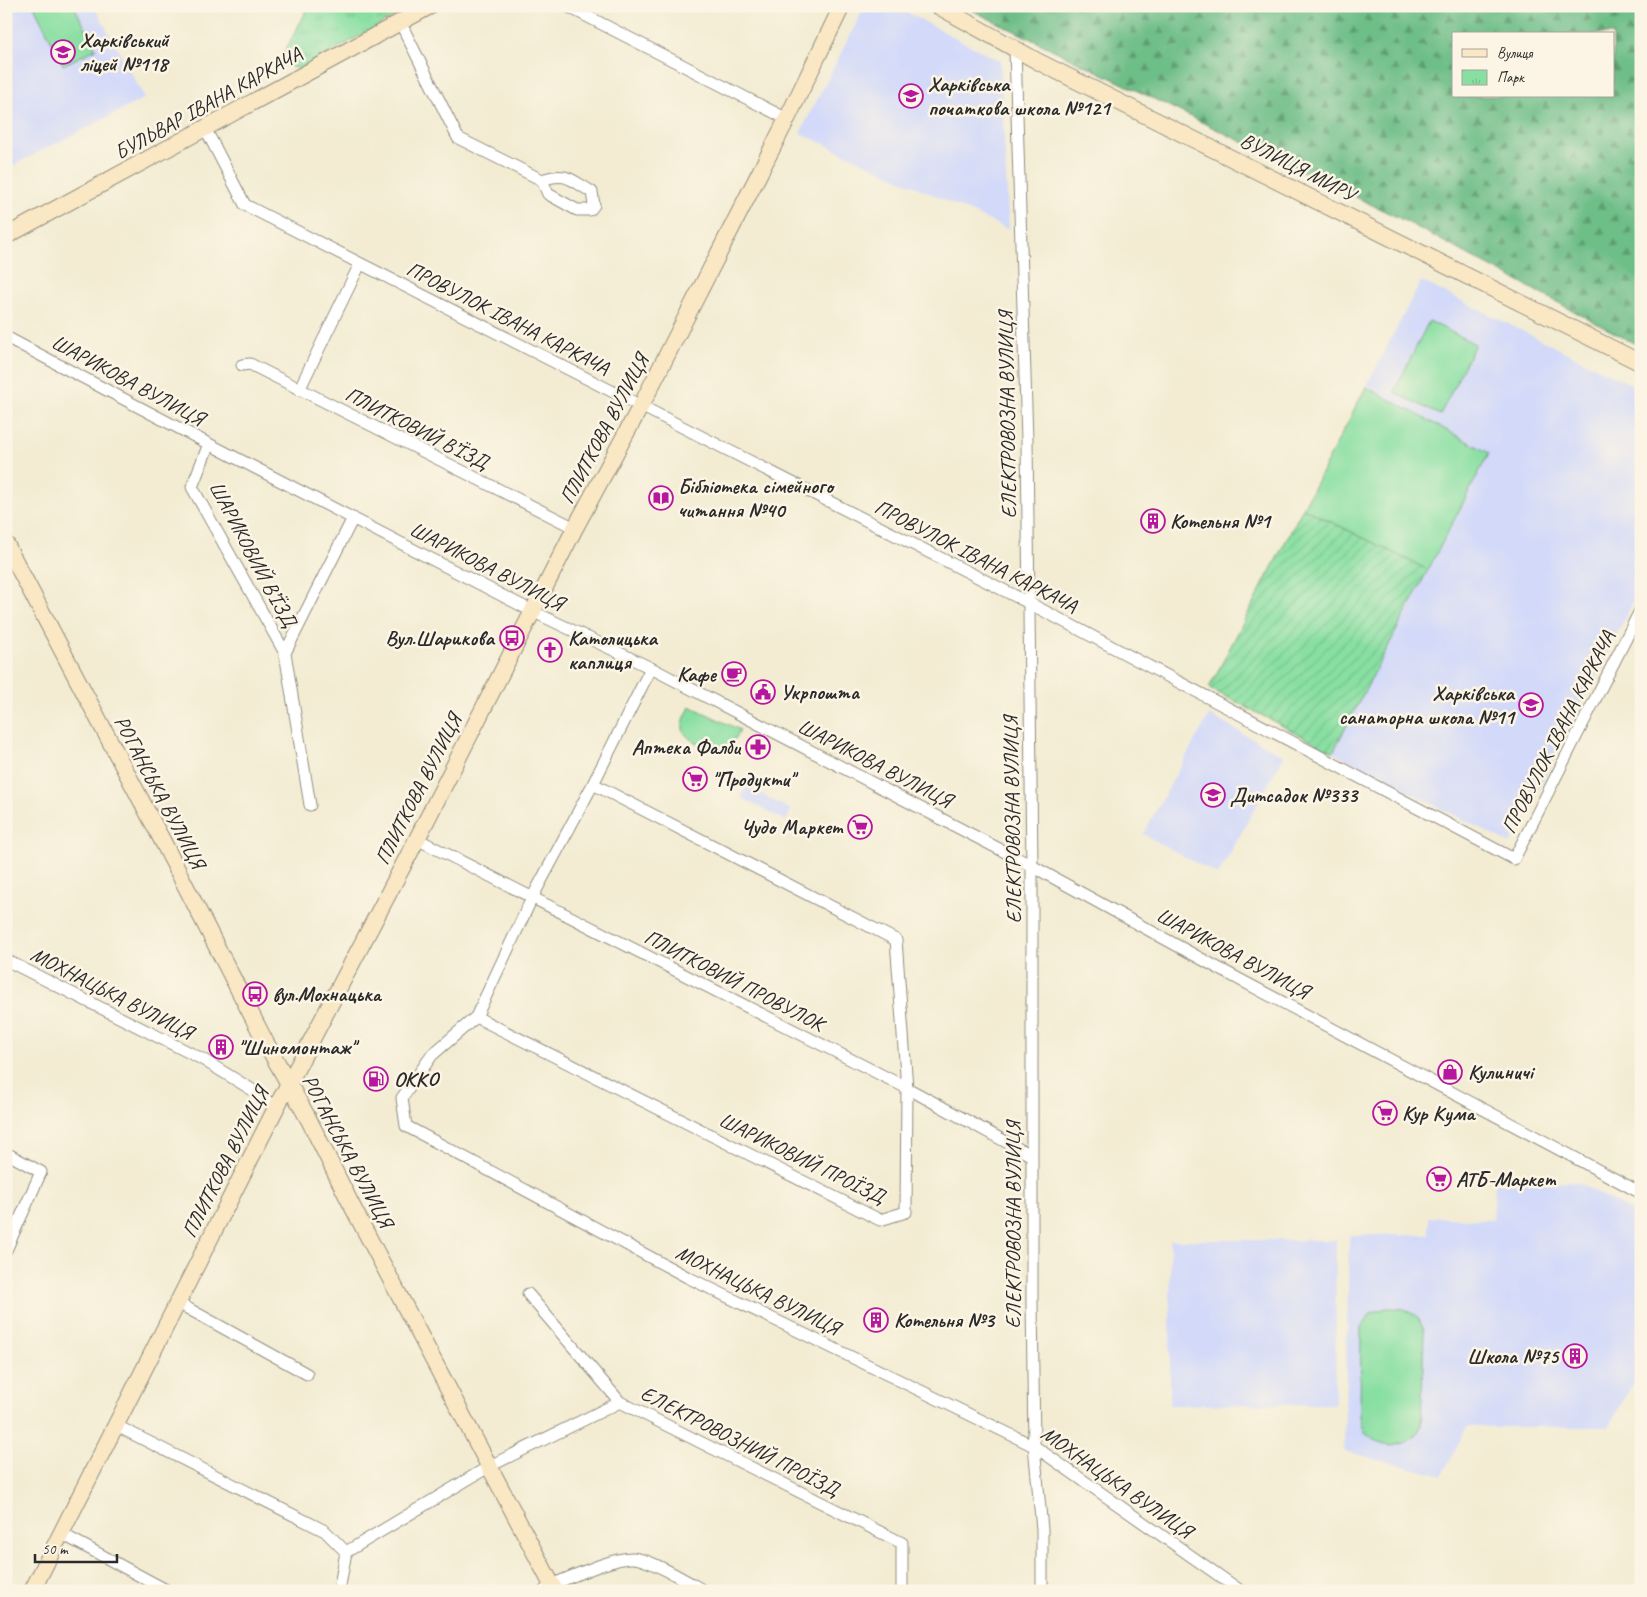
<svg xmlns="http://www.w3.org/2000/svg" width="1647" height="1597" font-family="Caveat,sans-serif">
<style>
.built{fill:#d2d9f9}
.grass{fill:#88dfa2;stroke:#5a8566}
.forest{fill:url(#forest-firs);stroke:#4c745a;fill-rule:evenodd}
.park{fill:url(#park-tufts);stroke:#5a8566}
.garden{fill:url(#garden-furrows);stroke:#5a8566}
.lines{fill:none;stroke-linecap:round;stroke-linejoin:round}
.street-casing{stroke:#8f8c7f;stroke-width:13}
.secondary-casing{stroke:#8f8c7f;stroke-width:18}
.street{stroke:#fff;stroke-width:11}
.secondary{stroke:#fae7c3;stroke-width:16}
.labels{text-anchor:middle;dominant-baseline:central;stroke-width:5;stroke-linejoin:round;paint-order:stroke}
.poi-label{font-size:21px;font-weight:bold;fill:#2b2b2b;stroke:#fcf5e5;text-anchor:start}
.street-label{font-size:21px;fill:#2b2b2b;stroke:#fcf5e5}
</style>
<defs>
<pattern id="forest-firs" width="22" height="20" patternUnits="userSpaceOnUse" patternTransform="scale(1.25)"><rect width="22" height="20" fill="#6ebe88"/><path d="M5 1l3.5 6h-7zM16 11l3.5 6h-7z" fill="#5b9b6f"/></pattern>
<pattern id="park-tufts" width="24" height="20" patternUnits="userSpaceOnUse" patternTransform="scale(1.25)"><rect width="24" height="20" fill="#88dfa2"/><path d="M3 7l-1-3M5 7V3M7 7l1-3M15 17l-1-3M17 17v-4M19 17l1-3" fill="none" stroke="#76c08c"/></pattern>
<pattern id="garden-furrows" width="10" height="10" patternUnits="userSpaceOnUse" patternTransform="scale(1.25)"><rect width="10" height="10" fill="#88dfa2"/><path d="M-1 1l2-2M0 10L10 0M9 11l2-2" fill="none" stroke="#76c08c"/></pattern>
</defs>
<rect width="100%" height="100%" fill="#fcf5e5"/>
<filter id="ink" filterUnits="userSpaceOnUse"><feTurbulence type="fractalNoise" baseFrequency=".02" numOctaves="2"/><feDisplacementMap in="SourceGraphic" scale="10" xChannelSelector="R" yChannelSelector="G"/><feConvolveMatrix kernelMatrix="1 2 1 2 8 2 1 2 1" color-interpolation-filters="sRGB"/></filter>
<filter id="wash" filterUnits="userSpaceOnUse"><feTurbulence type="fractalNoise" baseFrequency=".0096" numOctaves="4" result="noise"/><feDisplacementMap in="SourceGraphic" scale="20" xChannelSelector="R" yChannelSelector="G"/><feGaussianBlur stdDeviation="1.12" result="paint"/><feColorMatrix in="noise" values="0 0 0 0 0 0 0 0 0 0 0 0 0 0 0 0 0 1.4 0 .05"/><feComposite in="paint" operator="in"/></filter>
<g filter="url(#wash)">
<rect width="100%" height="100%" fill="#f3ecd3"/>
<!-- built -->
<path class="built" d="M6,6H94L145,98L6,169Z
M865,6H895L1000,61L1009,230L800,133Z
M1421,281L1641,389V587L1510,844L1209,688Z
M1209,715L1284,756L1218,875L1143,834Z
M746,786L791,810L786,821L741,797Z
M1578,1182L1641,1217V1316L1637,1375L1609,1427H1467L1442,1476L1344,1451L1349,1235H1429V1217L1493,1220L1495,1184Z
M1170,1240H1336L1335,1404L1170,1405Z"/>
<!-- grass -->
<path class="grass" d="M34,6H74L96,49L63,65Z
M1429,321L1475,344L1440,415L1394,392Z
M1366,387L1489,453L1428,570L1303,508Z
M690,706L740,730C734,741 729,749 716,751C705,746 681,740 683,725C683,719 688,712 690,706Z
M1387,1308L1404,1309L1417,1316L1424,1330L1421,1426L1416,1436L1404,1443L1391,1446L1376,1441L1364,1431L1360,1416L1361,1327L1371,1313Z"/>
<!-- forest -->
<path class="forest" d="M963,6H1641V347L1407,222ZM1453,34H1613V96H1453Z"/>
<!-- park -->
<path class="park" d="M309,6H385L397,15L301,69L278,64Z"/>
<!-- garden -->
<path class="garden" d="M1303,508L1428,570L1333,752L1209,688Z"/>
</g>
<g filter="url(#ink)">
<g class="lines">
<!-- street casing -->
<g class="street-casing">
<path id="street" d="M567,6L787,119
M400,22L458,138L542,180L548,194L577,210H590L594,205L592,192C571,180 566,171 542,180
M1015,49L1027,440L1032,866V1301L1034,1446L1042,1529V1591
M205,128L245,205L1029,603L1514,859L1641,609
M6,337L209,444L532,611L651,668L1032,866L1218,968L1641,1193
M242,365L250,364L575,528
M299,390L360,264
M209,444L192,487L285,653L310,805
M285,653L353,518
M593,784L896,940L907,1088L906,1212L880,1220L476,1017L532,898L593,784L651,668
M417,839L907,1088L1032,1156
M6,960L202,1059L259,1094L276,1108
M476,1017L432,1055L402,1098L406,1126L687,1277L1034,1446L1241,1591
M6,1153L41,1172L6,1250
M528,1294L620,1402
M178,1303L307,1374
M115,1425L325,1531L346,1552
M62,1534L168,1591
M339,1591L346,1552L490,1466L620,1402L902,1543V1591
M544,1591L551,1585C572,1577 613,1557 633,1558C651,1559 688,1582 704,1591"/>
</g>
<!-- secondary casing -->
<g class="secondary-casing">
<path id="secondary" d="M938,6L1039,62L1641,363
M6,236L430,6
M6,544L162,840L266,1043L309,1120L352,1206L555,1591
M32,1591L276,1108L417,839L575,528L644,400L787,119L842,6"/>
</g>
<!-- street -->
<use href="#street" class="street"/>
<!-- secondary -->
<use href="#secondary" class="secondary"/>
</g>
</g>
<!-- icons -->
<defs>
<g id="school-ring" transform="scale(1.25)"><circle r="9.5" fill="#fcf5e5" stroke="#b5179e" stroke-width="1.5"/><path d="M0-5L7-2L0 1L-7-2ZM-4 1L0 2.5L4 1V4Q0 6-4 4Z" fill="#b5179e"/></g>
<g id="library-ring" transform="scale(1.25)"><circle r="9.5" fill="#fcf5e5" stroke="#b5179e" stroke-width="1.5"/><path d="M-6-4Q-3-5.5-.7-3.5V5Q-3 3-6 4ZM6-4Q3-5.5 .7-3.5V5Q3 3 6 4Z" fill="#b5179e"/></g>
<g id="building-ring" transform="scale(1.25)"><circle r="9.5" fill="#fcf5e5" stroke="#b5179e" stroke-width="1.5"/><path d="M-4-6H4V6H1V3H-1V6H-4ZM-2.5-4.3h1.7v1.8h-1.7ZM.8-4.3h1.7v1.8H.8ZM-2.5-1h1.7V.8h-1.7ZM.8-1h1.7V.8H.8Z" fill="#b5179e"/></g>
<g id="bus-ring" transform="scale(1.25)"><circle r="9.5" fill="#fcf5e5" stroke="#b5179e" stroke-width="1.5"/><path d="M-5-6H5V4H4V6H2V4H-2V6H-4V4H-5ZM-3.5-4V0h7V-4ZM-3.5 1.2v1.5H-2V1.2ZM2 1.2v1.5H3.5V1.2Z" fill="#b5179e"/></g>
<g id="church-ring" transform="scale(1.25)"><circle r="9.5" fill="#fcf5e5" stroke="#b5179e" stroke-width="1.5"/><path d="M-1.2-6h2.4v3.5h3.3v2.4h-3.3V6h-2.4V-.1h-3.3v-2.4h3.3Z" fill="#b5179e"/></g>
<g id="cafe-ring" transform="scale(1.25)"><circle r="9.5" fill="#fcf5e5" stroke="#b5179e" stroke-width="1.5"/><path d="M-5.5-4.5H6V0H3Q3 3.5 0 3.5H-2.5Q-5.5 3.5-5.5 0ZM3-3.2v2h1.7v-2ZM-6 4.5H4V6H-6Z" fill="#b5179e"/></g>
<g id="civic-ring" transform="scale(1.25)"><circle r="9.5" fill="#fcf5e5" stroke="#b5179e" stroke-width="1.5"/><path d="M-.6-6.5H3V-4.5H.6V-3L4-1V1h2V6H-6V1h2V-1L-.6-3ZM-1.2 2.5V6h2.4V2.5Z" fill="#b5179e"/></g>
<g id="pharmacy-ring" transform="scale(1.25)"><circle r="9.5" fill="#fcf5e5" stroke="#b5179e" stroke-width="1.5"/><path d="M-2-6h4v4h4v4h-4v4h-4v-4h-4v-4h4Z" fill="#b5179e"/></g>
<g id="supermarket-ring" transform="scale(1.25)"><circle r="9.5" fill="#fcf5e5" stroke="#b5179e" stroke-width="1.5"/><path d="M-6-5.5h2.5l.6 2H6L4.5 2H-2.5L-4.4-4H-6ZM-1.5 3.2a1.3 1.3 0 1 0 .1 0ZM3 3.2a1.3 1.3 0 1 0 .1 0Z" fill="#b5179e"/></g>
<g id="shop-ring" transform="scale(1.25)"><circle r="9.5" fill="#fcf5e5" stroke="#b5179e" stroke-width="1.5"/><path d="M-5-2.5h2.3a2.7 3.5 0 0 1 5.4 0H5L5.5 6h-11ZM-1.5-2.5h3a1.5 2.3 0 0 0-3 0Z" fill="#b5179e"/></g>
<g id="fuel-ring" transform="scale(1.25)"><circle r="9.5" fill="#fcf5e5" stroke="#b5179e" stroke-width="1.5"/><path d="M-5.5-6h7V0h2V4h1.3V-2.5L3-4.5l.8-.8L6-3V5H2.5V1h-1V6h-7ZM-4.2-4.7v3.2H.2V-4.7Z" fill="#b5179e"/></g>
</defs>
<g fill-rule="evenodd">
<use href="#school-ring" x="63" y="52"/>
<use href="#school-ring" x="911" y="96"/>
<use href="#library-ring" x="661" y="498"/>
<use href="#building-ring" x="1153" y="521"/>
<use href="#bus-ring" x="512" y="638"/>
<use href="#church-ring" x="550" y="650"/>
<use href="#cafe-ring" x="734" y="674"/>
<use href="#civic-ring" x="763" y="692"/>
<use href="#school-ring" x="1531" y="705"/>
<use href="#pharmacy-ring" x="758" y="747"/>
<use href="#supermarket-ring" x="695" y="779"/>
<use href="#school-ring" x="1213" y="795"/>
<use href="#supermarket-ring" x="860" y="827"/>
<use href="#bus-ring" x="255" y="994"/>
<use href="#building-ring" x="221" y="1047"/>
<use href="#shop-ring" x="1450" y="1072"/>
<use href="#fuel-ring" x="376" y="1079"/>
<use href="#supermarket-ring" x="1385" y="1113"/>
<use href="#supermarket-ring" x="1439" y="1179"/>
<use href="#building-ring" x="876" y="1320"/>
<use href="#building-ring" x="1575" y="1356"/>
</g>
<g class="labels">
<!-- poi labels -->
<g class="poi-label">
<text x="80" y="40">Харківський<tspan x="80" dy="24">ліцей №118</tspan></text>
<text x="928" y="84">Харківська<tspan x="928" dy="24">початкова школа №121</tspan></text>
<text x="678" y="486">Бібліотека сімейного<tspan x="678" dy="24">читання №40</tspan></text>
<text x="1170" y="521">Котельня №1</text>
<text x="494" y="638" text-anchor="end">Вул.Шарикова</text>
<text x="568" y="638">Католицька<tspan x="568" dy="24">каплиця</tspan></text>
<text x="716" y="674" text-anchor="end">Кафе</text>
<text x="780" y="692">Укрпошта</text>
<text x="1514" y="693" text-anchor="end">Харківська<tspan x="1514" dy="24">санаторна школа №11</tspan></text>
<text x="740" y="747" text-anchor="end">Аптека Фалби</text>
<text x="712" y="779">"Продукти"</text>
<text x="1230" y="795">Дитсадок №333</text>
<text x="842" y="827" text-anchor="end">Чудо Маркет</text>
<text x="272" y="994">вул.Мохнацька</text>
<text x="238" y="1047">"Шиномонтаж"</text>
<text x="1468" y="1072">Кулиничі</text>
<text x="394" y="1079">ОККО</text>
<text x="1402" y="1113">Кур Кума</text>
<text x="1456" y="1179">АТБ-Маркет</text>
<text x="894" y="1320">Котельня №3</text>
<text x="1558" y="1356" text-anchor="end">Школа №75</text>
</g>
<!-- street labels -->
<g class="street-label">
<text transform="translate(208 103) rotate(-29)">БУЛЬВАР ІВАНА КАРКАЧА</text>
<text transform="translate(1298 167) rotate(27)">ВУЛИЦЯ МИРУ</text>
<text transform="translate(508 318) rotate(27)">ПРОВУЛОК ІВАНА КАРКАЧА</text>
<text transform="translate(128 380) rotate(28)">ШАРИКОВА ВУЛИЦЯ</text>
<text transform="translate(1007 415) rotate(-91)">ЕЛЕКТРОВОЗНА ВУЛИЦЯ</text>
<text transform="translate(417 428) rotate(27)">ПЛИТКОВИЙ В’ЇЗД</text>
<text transform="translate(604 429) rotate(-62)">ПЛИТКОВА ВУЛИЦЯ</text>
<text transform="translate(253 554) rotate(62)">ШАРИКОВИЙ В’ЇЗД</text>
<text transform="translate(976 556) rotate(27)">ПРОВУЛОК ІВАНА КАРКАЧА</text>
<text transform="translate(487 566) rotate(27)">ШАРИКОВА ВУЛИЦЯ</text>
<text transform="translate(1558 732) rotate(-63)">ПРОВУЛОК ІВАНА КАРКАЧА</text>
<text transform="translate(875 763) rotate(27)">ШАРИКОВА ВУЛИЦЯ</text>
<text transform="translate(418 789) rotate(-63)">ПЛИТКОВА ВУЛИЦЯ</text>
<text transform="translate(160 792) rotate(62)">РОГАНСЬКА ВУЛИЦЯ</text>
<text transform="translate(1012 820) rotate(-91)">ЕЛЕКТРОВОЗНА ВУЛИЦЯ</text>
<text transform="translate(1233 953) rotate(28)">ШАРИКОВА ВУЛИЦЯ</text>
<text transform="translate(734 980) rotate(27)">ПЛИТКОВИЙ ПРОВУЛОК</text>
<text transform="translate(112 993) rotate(27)">МОХНАЦЬКА ВУЛИЦЯ</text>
<text transform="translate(348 1151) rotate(62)">РОГАНСЬКА ВУЛИЦЯ</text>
<text transform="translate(802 1158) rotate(26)">ШАРИКОВИЙ ПРОЇЗД</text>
<text transform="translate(225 1162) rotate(-63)">ПЛИТКОВА ВУЛИЦЯ</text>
<text transform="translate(1013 1225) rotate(-90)">ЕЛЕКТРОВОЗНА ВУЛИЦЯ</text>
<text transform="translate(758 1290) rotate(26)">МОХНАЦЬКА ВУЛИЦЯ</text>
<text transform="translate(740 1441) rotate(27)">ЕЛЕКТРОВОЗНИЙ ПРОЇЗД</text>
<text transform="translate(1117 1482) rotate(35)">МОХНАЦЬКА ВУЛИЦЯ</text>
</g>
</g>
<!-- margin -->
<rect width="1647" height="1597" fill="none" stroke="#fcf5e5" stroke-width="25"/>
<!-- legend -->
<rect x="1452" y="32" width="162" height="65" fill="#fcf5e5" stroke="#a8a49b"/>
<rect x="1462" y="49" width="25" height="8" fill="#fae7c3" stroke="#a8a49b"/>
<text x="1497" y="58" font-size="15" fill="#2b2b2b">Вулиця</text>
<rect x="1462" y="70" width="25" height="15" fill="url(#park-tufts)" stroke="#a8a49b"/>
<text x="1497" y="82" font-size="15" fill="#2b2b2b">Парк</text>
<!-- scale -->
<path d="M35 1554v8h82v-8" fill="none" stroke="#2b2b2b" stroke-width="2.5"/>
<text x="42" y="1554" font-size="15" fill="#2b2b2b" stroke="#fcf5e5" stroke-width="4" paint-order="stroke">50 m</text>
</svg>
